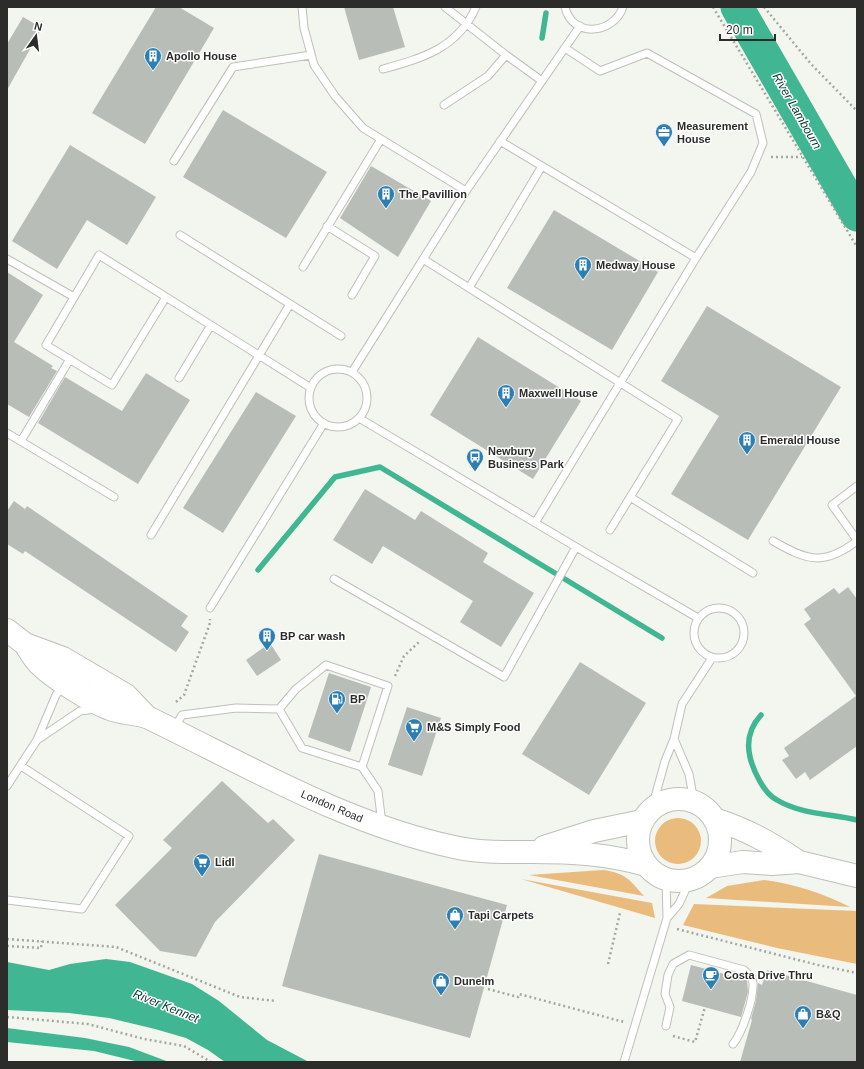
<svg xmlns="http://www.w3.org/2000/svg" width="864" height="1069" font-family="Arial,sans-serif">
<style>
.green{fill:#e9bc7d}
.water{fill:#41b692}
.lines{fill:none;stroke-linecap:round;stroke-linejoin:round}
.stream{stroke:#41b692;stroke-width:5.5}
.river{stroke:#41b692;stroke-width:33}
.building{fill:#b8bdb8}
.service-casing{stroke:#bec0ba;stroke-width:9}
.primary-casing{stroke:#bec0ba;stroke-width:24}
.path{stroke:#a5a7a2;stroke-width:2.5;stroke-dasharray:2 3;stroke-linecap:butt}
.service{stroke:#fff;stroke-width:7}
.primary{stroke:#fff;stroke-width:22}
.labels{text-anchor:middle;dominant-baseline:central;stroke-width:3;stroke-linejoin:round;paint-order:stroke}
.poi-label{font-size:11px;font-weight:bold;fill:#2c2d2a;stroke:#fff;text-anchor:start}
.street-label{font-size:11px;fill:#2c2d2a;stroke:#fff}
.water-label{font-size:12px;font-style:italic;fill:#013729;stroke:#fff}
</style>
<rect width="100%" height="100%" fill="#f3f5ef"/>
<!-- green -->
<path class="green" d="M655 841a23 23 0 1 1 46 0a23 23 0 1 1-46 0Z
M603,870C625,873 629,879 644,896L529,875Z
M521,879L652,903L655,918Z
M764,880C792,883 825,894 850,907L706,898L727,886Z
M694,904L857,911V964L777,948L683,925Z"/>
<!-- water -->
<path class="water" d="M106,959L130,962L192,984L219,1001L267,1040L309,1062H225L208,1050L186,1038L155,1029L109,1018L69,1013L7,1010V962L49,970L70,964Z
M7,1028L85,1038L129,1047L169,1062H139L94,1051L7,1042Z"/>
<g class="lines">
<!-- stream -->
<path class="stream" d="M542,38L546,13
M258,570L335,477L380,467L662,638
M761,715C750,727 746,740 750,757C753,770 764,794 777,800C800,814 831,814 857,820"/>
<!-- river -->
<path class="river" d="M737,7L857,215"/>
</g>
<!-- building -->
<path class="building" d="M156,7H179L214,28L145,144L92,113Z
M344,7H393L405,47L359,60Z
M23,17L42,28L7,90V44Z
M223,110L327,172L286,238L183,177Z
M70,145L156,197L127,245L87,220L57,269L12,241Z
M371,166L431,201L398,257L340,218Z
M554,210L658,272L612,350L507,288Z
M7,272L43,295L14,342L53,366L51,368L57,371L29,417L7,404Z
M707,306L841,387L748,540L671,494L719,416L661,381Z
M478,337L581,401L533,479L430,415Z
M146,373L190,400L138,484L38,423L65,377L122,411Z
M256,392L296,416L223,533L183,508Z
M365,489L415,520L421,511L488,553L483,562L534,593L501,647L460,622L473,601L383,546L372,564L333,540Z
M14,501L25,509L27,506L188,616L181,626L189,632L176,652L25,551L23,554L7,544V511Z
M848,587L857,599V746L810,780L805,772L796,779L782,760L789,756L784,748L856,696L804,624L811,619L804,609L834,588L839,594Z
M270,643L281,660L257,676L246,660Z
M580,662L646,703L589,795L522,754Z
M329,673L371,687L350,752L308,737Z
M407,707L441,718L422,776L388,765Z
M222,781L268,823L273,819L295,840L215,922L196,957L160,951L115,905L172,848L163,840Z
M319,854L507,905L470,1038L282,986Z
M691,965L747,980L748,992L741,1017L682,1001Z
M767,970L857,995V1062H740L752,1020L751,1019L756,1001L758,983L762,985Z"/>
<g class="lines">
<!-- service casing -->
<g class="service-casing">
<path id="service" d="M302,7L304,28L314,65L335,96L363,128L466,191
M565,7C572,38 613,35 623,7
M506,55L542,81
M383,69C423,58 458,48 476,7
M444,105L488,76L506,55L445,7
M500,141L696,258L751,172L763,143L756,114L647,53L600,71L565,48
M174,161L233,67L311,55
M327,226L375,256L352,295
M180,235L341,336
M7,259L74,297
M423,259L678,419L610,530
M303,267L381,139
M469,288L542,166
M166,297L112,385L46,345L99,255L311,388
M309 398a29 29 0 1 1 58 0a29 29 0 1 1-58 0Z
M352,372L466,191L580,26
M179,378L211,325
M359,418L576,547L698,618
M7,433L114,497
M21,441L70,359
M857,486L832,505L857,540
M630,497L753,573
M535,523L696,258
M151,535L290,304
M773,541C808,561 824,566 857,541
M334,579L504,677L576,547
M694 633a25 25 0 1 1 50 0a25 25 0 1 1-50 0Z
M210,608L324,423
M279,709L296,689L326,665L388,686L362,767
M279,709L302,748L362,767L378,791L382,824
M175,727L182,715L236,708L279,709
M674,739L689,774L694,802
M37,740L80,711L96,709
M7,786L37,740L56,695L63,686
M652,808L665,761L674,739L682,704L712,658
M666,879L667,918
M7,900L82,909L129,836L21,766
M666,1026L670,1007L665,994L668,975L673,964L689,955L744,970C749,974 754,979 753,986C753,1001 742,1033 733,1044
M624,1062L667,918L679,904L690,880"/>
</g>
<!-- primary casing -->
<g class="primary-casing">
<path id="primary" d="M7,630L25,644L63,658L126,695L147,717
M25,644C29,650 33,658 39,664C53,678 91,702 110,709C122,714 137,713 149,718C248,766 346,824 454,847C480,853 506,852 532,852C571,852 608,854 646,865
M638 840a41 41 0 1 1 82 0a41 41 0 1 1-82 0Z
M714,819C748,830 769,842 799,862
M544,847L594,831L642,821
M710,867L743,862L772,864L799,862L857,876"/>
</g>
<!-- path -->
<path class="path" d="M713,7L857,247
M764,7L811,64L857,111
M771,157H802
M395,676L404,656L419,642
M176,702L184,695L210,623V619
M677,929L818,965L857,973
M7,939L116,947L240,997L276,1001
M7,946L41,948L42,941
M608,964L620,913
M488,989L518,997L519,994L624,1022
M7,1017L88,1024L144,1039L184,1046L211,1062
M673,1036L695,1042L705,1007"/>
<!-- service -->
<use href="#service" class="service"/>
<!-- primary -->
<use href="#primary" class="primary"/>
</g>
<!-- icons -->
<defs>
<g id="building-pin" transform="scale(0.9)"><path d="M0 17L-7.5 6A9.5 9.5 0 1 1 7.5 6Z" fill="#2c7fb0" stroke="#fff"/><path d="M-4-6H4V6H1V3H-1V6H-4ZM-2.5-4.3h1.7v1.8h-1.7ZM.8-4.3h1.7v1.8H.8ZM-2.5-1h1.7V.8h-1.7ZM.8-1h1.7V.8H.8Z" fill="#fff"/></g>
<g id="office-pin" transform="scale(0.9)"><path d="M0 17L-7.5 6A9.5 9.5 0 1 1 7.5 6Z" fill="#2c7fb0" stroke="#fff"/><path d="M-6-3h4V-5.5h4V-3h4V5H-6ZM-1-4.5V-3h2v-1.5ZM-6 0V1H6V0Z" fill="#fff"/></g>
<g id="bus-pin" transform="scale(0.9)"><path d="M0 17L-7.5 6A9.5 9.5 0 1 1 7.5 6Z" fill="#2c7fb0" stroke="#fff"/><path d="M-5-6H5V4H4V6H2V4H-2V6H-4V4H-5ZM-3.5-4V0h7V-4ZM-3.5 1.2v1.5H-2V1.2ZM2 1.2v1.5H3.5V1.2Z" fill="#fff"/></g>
<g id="fuel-pin" transform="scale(0.9)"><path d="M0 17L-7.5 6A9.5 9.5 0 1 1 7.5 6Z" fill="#2c7fb0" stroke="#fff"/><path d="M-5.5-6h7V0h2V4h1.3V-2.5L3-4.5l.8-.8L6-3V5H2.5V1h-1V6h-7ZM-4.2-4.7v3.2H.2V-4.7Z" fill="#fff"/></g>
<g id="supermarket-pin" transform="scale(0.9)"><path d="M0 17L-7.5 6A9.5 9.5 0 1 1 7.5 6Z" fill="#2c7fb0" stroke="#fff"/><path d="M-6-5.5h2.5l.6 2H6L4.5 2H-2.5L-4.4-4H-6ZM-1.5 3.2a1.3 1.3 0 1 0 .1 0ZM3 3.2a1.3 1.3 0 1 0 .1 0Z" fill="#fff"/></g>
<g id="shop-pin" transform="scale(0.9)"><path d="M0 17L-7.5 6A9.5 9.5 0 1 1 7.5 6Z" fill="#2c7fb0" stroke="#fff"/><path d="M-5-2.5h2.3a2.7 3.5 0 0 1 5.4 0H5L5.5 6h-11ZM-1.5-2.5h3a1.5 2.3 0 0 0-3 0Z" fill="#fff"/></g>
<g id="cafe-pin" transform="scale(0.9)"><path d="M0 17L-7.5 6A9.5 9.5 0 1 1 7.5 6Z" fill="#2c7fb0" stroke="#fff"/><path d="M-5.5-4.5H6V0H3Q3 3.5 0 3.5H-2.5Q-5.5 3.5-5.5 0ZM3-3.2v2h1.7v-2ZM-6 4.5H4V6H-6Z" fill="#fff"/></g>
</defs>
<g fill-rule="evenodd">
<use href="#building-pin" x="153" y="56"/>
<use href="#office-pin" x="664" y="132"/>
<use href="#building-pin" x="386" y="194"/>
<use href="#building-pin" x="583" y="265"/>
<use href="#building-pin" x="506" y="393"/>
<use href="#building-pin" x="747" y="440"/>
<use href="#bus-pin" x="475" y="457"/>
<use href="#building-pin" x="267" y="636"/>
<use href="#fuel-pin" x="337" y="699"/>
<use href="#supermarket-pin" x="414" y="727"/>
<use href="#supermarket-pin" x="202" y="862"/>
<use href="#shop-pin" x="455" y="915"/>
<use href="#cafe-pin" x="711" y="975"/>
<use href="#shop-pin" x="441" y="981"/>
<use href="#shop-pin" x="803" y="1014"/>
</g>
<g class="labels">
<!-- poi labels -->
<g class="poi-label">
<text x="166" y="56">Apollo House</text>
<text x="677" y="126">Measurement<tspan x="677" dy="13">House</tspan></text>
<text x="399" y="194">The Pavillion</text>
<text x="596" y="265">Medway House</text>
<text x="519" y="393">Maxwell House</text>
<text x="760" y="440">Emerald House</text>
<text x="488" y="451">Newbury<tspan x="488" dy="13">Business Park</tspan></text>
<text x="280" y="636">BP car wash</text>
<text x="350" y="699">BP</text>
<text x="427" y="727">M&amp;S Simply Food</text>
<text x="215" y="862">Lidl</text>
<text x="468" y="915">Tapi Carpets</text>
<text x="724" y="975">Costa Drive Thru</text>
<text x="454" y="981">Dunelm</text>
<text x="816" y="1014">B&amp;Q</text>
</g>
<!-- street labels -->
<g class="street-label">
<text transform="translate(332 806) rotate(23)">London Road</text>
</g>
<!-- water labels -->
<g class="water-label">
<text transform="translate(797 111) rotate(60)">River Lambourn</text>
<text transform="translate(166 1006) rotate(22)">River Kennet</text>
</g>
</g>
<!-- border -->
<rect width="864" height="1069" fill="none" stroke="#2c2d2a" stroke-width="16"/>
<!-- north arrow -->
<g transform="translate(36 36) rotate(14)" stroke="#ffffff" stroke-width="3" paint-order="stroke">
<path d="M0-3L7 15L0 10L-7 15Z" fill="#2c2d2a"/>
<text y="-6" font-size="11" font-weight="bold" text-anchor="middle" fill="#2c2d2a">N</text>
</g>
<!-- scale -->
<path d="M720 34v6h55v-6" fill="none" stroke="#2c2d2a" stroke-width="2"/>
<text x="726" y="34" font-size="12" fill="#2c2d2a" stroke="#ffffff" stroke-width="3" paint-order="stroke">20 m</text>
</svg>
